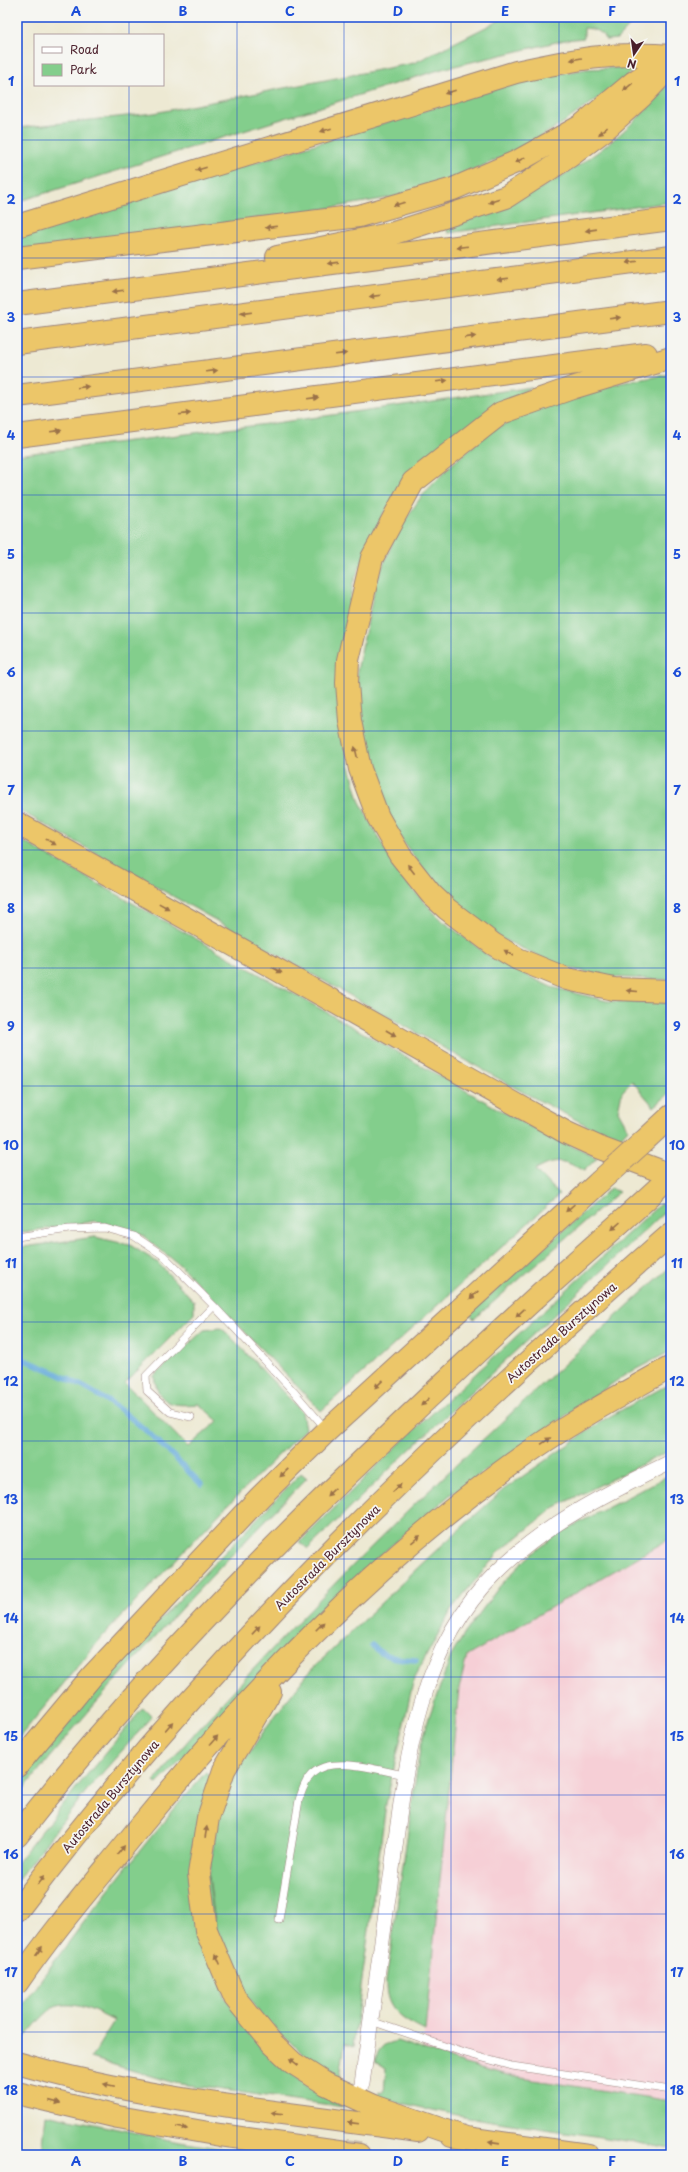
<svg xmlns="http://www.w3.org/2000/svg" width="688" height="2172" font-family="'Playpen Sans',sans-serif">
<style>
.built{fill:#f6cfd6}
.green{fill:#83ce8c;stroke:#66765c}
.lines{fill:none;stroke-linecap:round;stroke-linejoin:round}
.stream{stroke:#64aada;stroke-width:5.5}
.street-tunnel{stroke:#ccc1b1;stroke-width:15;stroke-dasharray:15 8;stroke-linecap:butt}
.lane-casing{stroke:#9c847f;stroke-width:8}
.street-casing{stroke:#9c847f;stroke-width:16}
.highway-casing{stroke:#9c847f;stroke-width:24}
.lane{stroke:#fff;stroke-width:7}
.street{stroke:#fff;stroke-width:15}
.highway{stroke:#ecc669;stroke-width:22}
.highway-bridge-casing{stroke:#9c847f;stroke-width:24;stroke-linecap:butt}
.highway-bridge{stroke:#ecc669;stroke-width:22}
.oneway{fill:#9b724a}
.grid{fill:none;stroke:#1d4ed8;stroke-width:1;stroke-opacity:0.55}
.labels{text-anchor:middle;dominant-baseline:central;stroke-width:3.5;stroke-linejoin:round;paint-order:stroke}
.street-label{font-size:12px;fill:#4a1f2b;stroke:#f6f6f2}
.neatline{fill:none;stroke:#1d4ed8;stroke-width:1.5}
.grid-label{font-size:13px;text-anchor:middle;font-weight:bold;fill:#1d4ed8}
</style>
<rect width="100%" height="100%" fill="#f6f6f2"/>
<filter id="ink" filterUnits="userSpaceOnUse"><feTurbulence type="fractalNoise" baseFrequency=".025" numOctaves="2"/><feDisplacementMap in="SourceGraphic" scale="8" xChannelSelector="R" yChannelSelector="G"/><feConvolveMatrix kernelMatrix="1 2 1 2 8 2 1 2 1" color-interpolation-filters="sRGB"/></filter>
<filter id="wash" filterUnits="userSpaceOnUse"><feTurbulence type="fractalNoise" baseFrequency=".012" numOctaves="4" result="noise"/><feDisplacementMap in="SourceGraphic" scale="16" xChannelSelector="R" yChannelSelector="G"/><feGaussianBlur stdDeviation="0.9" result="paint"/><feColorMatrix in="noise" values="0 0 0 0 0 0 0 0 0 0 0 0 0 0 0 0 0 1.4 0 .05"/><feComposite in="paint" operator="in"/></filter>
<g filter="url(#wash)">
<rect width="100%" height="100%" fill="#ede9d3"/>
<!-- built -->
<path class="built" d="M671,1538V2116L420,2084L459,1689L467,1656Z"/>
<!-- green -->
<path class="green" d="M506,17H638L617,39L606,40C601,30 595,29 584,28V38L565,40L442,69L17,202V128L154,113L414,63Z
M636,67L624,80L560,125L517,150L457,178L399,196L337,207L17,252V235L525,80L586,69Z
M671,80V142L669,148L671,151V202L448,233L446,228C532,200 616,153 671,80Z
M671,374V472L667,497L671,499L670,980L610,977L563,967L502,939L441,894L397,833L373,779L360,732L357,671L376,582L397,532L421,497L450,466L492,430L540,408L609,385Z
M532,387L480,417L422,466L383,514L353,583L338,665L340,730L359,800L396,871L440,919L493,959L551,987L607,1001L671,1003V1092L654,1107L632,1081L622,1092L618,1111L628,1129L617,1141L519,1090L17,809V455L275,423Z
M17,838L525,1124L597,1158L584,1171C565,1160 555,1157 535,1170L559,1195L321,1411L181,1266L142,1235L95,1221L17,1233Z
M611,1188L619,1192L474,1319L469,1314Z
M660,1204L670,1207L406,1453L308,1549L300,1542L398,1445Z
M95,1237L130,1245L157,1262L194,1301V1314L125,1383L188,1447L218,1421L199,1404C172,1406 159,1406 154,1376L204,1330L221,1328L229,1335L302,1412L305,1429L224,1509L102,1637L17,1740V1248Z
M671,1266V1351L625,1375L450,1495L347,1584L307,1623L179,1762L157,1784L154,1782C190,1735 232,1693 271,1650C397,1515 535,1391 671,1266Z
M671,1383V1450L555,1507L499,1552L453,1607L414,1678L386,1804L353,2046L345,2043L340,2077L302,2053L259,2013L232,1976L216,1930L209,1877L217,1821L232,1778L268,1725L308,1673L429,1557L503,1490L605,1419Z
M301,1473L307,1478C205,1581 108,1684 17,1797V1784L127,1654Z
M671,1474V1538L467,1656L459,1689L425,2031C401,2019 385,2010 386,1981L420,1749L430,1714L451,1656L465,1633L499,1587L526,1559L556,1535Z
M143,1708L152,1717L88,1789L17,1880V1862L81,1782Z
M206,1772L211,1777L200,1813L224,1996L261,2048L306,2086L344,2107L174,2083L91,2058L114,2021C98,2013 78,2001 58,2006C48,2008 32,2029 25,2037L17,2035V2012C77,1930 139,1848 206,1772Z
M397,2041L465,2064L515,2077L671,2101V2149C574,2130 475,2124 379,2097L380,2091L384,2092L386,2068L375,2062C378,2049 384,2044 397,2041Z
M46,2114L180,2142L263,2155H42Z"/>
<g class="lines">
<!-- stream -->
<path class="stream" d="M17,1357C60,1373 102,1393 137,1423C160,1442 180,1463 201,1484
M372,1645C382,1658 401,1659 416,1660"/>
</g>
</g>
<g filter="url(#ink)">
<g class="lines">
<!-- street-tunnel -->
<path class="street-tunnel" d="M352,2155L361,2091"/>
<!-- lane casing -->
<g class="lane-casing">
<path id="lane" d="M17,1237L69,1229L105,1228L134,1236L164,1256L214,1306L295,1393L326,1429
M191,1417L170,1412L147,1391L146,1376L214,1306
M279,1920L299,1800C302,1791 305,1780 313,1773C332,1755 381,1771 406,1775
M371,2021L465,2053L512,2066L671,2090"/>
</g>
<!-- street casing -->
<g class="street-casing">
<path id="street" d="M362,2084C371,2017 381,1950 390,1884C405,1776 413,1655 495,1574C545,1523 608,1493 671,1462"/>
</g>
<!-- highway casing -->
<g class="highway-casing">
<path id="highway" d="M17,226L516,72C571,60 615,51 671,56
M277,257L394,233L506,197L570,156L602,132L642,96L667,70
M17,258L359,216L453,189L518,161L581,126L634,82L671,57
M17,304L671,219
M17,343L671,257
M671,358L572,388L501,413L413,482L372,558L348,660L347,683L350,721L360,769L378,817L400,855L431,894L447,909L493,944L518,959L567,979L614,989L671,991
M17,396L671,311
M17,436L646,354
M17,823L567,1133L600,1148L671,1175
M644,1141L671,1116
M270,1692L224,1770L208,1818L199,1874L206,1930L235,1998L272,2043L293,2063L326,2084L374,2106L466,2138
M17,1766L92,1676L260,1497L327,1431L599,1182
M17,1836C169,1640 350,1469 532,1301C578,1259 626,1219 671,1176
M17,1911C206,1660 435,1440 671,1234
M17,1983C54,1929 97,1880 138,1829C249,1694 369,1567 512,1464C562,1427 617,1397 671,1367
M17,2063C147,2101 284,2112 418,2131
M17,2093L118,2117L220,2135L359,2155
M452,2136L588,2155"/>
</g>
<!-- lane -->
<use href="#lane" class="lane"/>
<!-- street -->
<use href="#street" class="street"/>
<!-- highway -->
<use href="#highway" class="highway"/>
<!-- highway-bridge casing -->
<g class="highway-bridge-casing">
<path id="highway-bridge" d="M599,1182L644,1141"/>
</g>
<!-- highway-bridge -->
<use href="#highway-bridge" class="highway-bridge"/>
</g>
<!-- one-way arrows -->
<defs><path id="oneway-solid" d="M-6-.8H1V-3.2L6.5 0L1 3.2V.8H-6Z"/></defs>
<g class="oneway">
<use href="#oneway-solid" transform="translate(576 59) rotate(170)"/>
<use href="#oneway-solid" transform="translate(628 87) rotate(141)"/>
<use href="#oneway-solid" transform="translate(450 92) rotate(163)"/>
<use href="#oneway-solid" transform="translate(326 130) rotate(163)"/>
<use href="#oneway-solid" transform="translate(603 131) rotate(140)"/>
<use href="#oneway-solid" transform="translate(520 160) rotate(152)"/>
<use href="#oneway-solid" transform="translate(201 169) rotate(163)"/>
<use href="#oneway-solid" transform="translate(494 201) rotate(162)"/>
<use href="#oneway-solid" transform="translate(399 204) rotate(164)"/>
<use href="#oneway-solid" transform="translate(271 227) rotate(173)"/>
<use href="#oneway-solid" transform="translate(591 230) rotate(172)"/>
<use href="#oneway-solid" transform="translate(462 247) rotate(173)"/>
<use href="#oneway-solid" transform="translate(632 262) rotate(173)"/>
<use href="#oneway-solid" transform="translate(333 263) rotate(173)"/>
<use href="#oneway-solid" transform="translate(503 279) rotate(173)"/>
<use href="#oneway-solid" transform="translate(118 291) rotate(173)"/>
<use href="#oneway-solid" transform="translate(375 296) rotate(173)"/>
<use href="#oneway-solid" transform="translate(246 313) rotate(173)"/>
<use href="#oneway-solid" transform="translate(615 318) rotate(-7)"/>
<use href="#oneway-solid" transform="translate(470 337) rotate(-7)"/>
<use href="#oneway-solid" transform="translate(341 354) rotate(-7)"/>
<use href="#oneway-solid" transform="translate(212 371) rotate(-7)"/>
<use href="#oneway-solid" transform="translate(442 381) rotate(-7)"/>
<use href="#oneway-solid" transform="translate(83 387) rotate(-7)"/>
<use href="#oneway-solid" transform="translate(313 398) rotate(-7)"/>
<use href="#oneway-solid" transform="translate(185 414) rotate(-7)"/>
<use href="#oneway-solid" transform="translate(56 431) rotate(-7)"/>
<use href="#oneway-solid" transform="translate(356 752) rotate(-103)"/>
<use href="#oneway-solid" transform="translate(51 842) rotate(29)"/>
<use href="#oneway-solid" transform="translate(411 869) rotate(-127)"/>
<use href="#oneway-solid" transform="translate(164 906) rotate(29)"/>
<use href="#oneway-solid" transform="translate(509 953) rotate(-150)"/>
<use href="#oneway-solid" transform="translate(277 970) rotate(29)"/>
<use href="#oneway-solid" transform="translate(632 991) rotate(-175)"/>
<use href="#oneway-solid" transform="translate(391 1033) rotate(30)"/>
<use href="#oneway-solid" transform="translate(570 1208) rotate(138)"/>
<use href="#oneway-solid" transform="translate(616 1226) rotate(138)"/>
<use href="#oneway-solid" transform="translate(474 1295) rotate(137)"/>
<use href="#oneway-solid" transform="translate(520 1313) rotate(137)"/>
<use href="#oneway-solid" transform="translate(379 1384) rotate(137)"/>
<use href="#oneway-solid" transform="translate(425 1402) rotate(137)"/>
<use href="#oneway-solid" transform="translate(546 1441) rotate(-34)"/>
<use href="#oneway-solid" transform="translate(284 1473) rotate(136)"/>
<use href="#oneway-solid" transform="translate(397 1488) rotate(-44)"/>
<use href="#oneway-solid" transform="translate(331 1492) rotate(137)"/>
<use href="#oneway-solid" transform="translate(416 1539) rotate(-39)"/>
<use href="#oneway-solid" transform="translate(320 1626) rotate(-45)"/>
<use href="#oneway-solid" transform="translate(256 1630) rotate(-47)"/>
<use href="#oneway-solid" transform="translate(169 1726) rotate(-49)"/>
<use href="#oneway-solid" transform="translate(214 1740) rotate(-48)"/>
<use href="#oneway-solid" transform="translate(206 1832) rotate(-81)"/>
<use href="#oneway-solid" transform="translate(121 1850) rotate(-51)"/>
<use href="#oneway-solid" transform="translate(41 1880) rotate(-51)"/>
<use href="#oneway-solid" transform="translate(39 1951) rotate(-54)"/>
<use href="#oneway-solid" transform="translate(218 1959) rotate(-113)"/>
<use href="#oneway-solid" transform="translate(294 2062) rotate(-142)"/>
<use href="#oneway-solid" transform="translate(109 2085) rotate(-168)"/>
<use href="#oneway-solid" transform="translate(55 2102) rotate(13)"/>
<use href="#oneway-solid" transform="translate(277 2113) rotate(-173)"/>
<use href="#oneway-solid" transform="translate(353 2123) rotate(-173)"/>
<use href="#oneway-solid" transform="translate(182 2128) rotate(10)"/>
<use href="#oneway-solid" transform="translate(494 2142) rotate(-172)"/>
</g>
</g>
<!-- grid -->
<path class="grid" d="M129,17V35M237,17V2155M344,17V2155M451,17V2155M559,17V2155M129,85V2155M17,140H671M17,258H671M17,377H671M17,495H671M17,613H671M17,731H671M17,850H671M17,968H671M17,1086H671M17,1204H671M17,1322H671M17,1441H671M17,1559H671M17,1677H671M17,1795H671M17,1914H671M17,2032H671"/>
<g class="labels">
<!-- street labels -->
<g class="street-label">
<text transform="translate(561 1332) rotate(-42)">Autostrada Bursztynowa</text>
<text transform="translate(327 1557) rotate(-45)">Autostrada Bursztynowa</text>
<text transform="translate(110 1796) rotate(-50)">Autostrada Bursztynowa</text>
</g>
</g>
<!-- margin -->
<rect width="688" height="2172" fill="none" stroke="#f6f6f2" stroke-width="44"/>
<!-- legend -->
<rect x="34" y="34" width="130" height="52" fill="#f6f6f2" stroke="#b1a0a2"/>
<rect x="42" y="47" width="20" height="6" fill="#ffffff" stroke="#b1a0a2"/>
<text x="70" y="54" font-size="12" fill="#4a1f2b">Road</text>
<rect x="42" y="64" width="20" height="12" fill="#83ce8c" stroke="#b1a0a2"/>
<text x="70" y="74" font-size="12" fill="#4a1f2b">Park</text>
<!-- north arrow -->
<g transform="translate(634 54) rotate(193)" stroke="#f6f6f2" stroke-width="3" paint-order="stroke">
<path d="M0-3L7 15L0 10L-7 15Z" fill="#4a1f2b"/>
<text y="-6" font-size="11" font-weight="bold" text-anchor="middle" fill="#4a1f2b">N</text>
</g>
<rect x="22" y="22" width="644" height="2128" class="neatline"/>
<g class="grid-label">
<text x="76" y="16">A</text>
<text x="183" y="16">B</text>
<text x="290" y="16">C</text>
<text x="398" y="16">D</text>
<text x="505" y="16">E</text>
<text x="612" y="16">F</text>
<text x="11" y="86">1</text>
<text x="677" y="86">1</text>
<text x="11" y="204">2</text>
<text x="677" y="204">2</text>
<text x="11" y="322">3</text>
<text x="677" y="322">3</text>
<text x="11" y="440">4</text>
<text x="677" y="440">4</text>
<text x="11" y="559">5</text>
<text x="677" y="559">5</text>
<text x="11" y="677">6</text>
<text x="677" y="677">6</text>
<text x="11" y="795">7</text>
<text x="677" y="795">7</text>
<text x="11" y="913">8</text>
<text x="677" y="913">8</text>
<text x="11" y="1031">9</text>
<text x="677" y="1031">9</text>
<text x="11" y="1150">10</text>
<text x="677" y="1150">10</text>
<text x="11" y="1268">11</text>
<text x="677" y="1268">11</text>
<text x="11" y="1386">12</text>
<text x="677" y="1386">12</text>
<text x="11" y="1504">13</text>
<text x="677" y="1504">13</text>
<text x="11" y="1623">14</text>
<text x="677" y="1623">14</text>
<text x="11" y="1741">15</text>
<text x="677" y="1741">15</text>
<text x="11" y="1859">16</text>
<text x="677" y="1859">16</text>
<text x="11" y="1977">17</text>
<text x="677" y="1977">17</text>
<text x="11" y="2095">18</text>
<text x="677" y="2095">18</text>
<text x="76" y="2166">A</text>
<text x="183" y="2166">B</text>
<text x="290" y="2166">C</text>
<text x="398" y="2166">D</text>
<text x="505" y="2166">E</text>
<text x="612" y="2166">F</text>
</g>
</svg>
